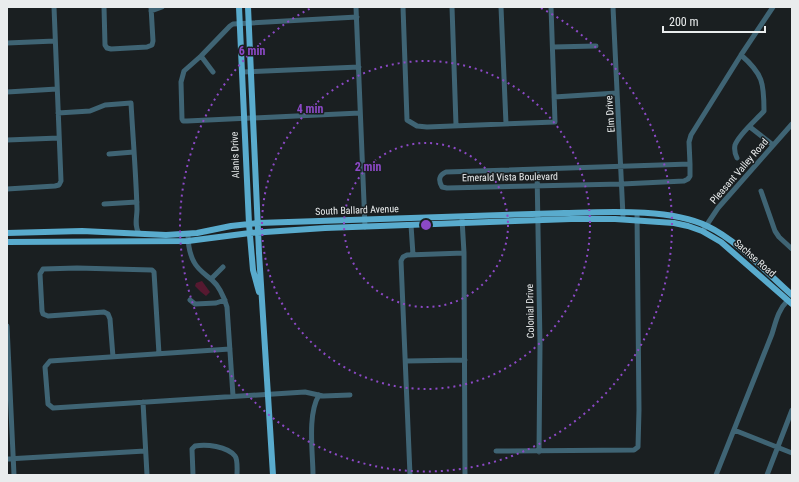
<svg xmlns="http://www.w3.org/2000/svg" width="799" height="482" font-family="'Roboto Condensed',sans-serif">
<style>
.green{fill:#561930}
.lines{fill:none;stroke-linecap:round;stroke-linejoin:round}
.minor{stroke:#3f6474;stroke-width:5}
.major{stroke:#59abcd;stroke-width:6}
.ring{fill:none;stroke:#8c49c6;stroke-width:2;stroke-dasharray:2 4}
.labels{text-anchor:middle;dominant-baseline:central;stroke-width:3;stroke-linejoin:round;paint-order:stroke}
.street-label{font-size:10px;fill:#e9eced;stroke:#1a1f21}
.centre{fill:#8c49c6;stroke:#1a1f21;stroke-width:2}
.ring-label{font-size:12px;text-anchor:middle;font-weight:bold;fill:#8c49c6;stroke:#1a1f21;stroke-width:3;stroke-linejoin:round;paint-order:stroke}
</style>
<rect width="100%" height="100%" fill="#1a1f21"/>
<!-- green -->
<path class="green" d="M202,281L210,292L206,296L201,292L195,286L196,283Z"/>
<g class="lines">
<!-- minor -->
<path class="minor" d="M104,7L105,45L107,48L111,49L147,47L152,45L153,41L151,7
M356,7L365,227
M403,7L407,120L417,126L427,127L555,122L551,7
M452,7L456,125
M501,7L506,124
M613,7L623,216
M151,11L162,7
M357,17L233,24L230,26L201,56L184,71L181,82L182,119L183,121H187L360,113
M7,43L55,41
M553,47L596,46
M201,56L213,72
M242,72L359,67
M7,92L57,89
M554,97L617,93
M58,113L90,111L105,105L131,103C133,139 136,174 137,209C137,217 134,226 139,233
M750,127L773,145
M7,140L59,138
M109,154L134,152
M737,158C735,154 734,150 735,145C739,134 756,120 764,111C764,83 763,74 741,55
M690,164V176L688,179L684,181L622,184L447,188L442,187C438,180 439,175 446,172Z
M690,164L689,142L691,135L741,55L773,7
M537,170L540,345L539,452
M7,189L55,186L59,185L61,181L54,7
M761,191L775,231L779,237L792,249
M104,204L137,202
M462,219L464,253L465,475
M411,225L413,255
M704,229L718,208L792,124
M188,234C188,244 189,253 194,262C198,270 205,274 212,280C220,287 224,297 227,307L233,396
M211,279L223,267
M190,300L195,304L216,303L225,300
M7,326L14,475
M230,349L50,361L45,367L48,404L53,408L305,392L323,396L350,395
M113,357L110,319L108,314L104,312L48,316L43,314L42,311L40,274L43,269L77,268L152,270L154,272L159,354
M406,361L465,360
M143,402L147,475
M734,430L792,453
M496,451L634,450L638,447L639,410L637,213
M7,459L145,451
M193,475L192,449L195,446C206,444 227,446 235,456C238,460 237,470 237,475
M313,475C313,453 307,415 319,395
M410,475L401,261L403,257L407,255L464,253
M716,475L772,334C776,321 778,310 788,300
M767,475L792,410"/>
<!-- major -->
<path class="major" d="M239,7L249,224L253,270L259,292
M248,7L259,253L273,475
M7,233L82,231L166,235L197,233L231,226L258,223L564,213C605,212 670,208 707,226C737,240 767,273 792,295
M7,242L188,241L250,233L325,228L571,219H615L674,223L688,226L702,231L721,242L792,304"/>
</g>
<!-- distance rings -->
<g class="ring">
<circle cx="426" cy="225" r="82"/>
<circle cx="426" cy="225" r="164"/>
<path d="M541 8A246 246 0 1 1 311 8"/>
</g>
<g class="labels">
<!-- street labels -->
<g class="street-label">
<text transform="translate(610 114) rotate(-94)">Elm Drive</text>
<text transform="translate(235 155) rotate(-92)">Alanis Drive</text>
<text transform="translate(739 171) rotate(-49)">Pleasant Valley Road</text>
<text transform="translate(510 177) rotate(-1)">Emerald Vista Boulevard</text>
<text transform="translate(357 210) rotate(-2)">South Ballard Avenue</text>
<text transform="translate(755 258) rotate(41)">Sachse Road</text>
<text transform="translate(530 311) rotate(-91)">Colonial Drive</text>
</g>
</g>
<circle cx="426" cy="225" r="6" class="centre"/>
<g class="ring-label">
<text x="252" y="55">6 min</text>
<text x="310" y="113">4 min</text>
<text x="368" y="171">2 min</text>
</g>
<!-- border -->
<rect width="799" height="482" fill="none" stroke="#e9eced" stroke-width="16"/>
<!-- scale -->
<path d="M663 26v6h102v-6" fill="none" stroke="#e9eced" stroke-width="2"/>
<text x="669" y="26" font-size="12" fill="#e9eced" stroke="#1a1f21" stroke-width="3" paint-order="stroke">200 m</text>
</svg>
